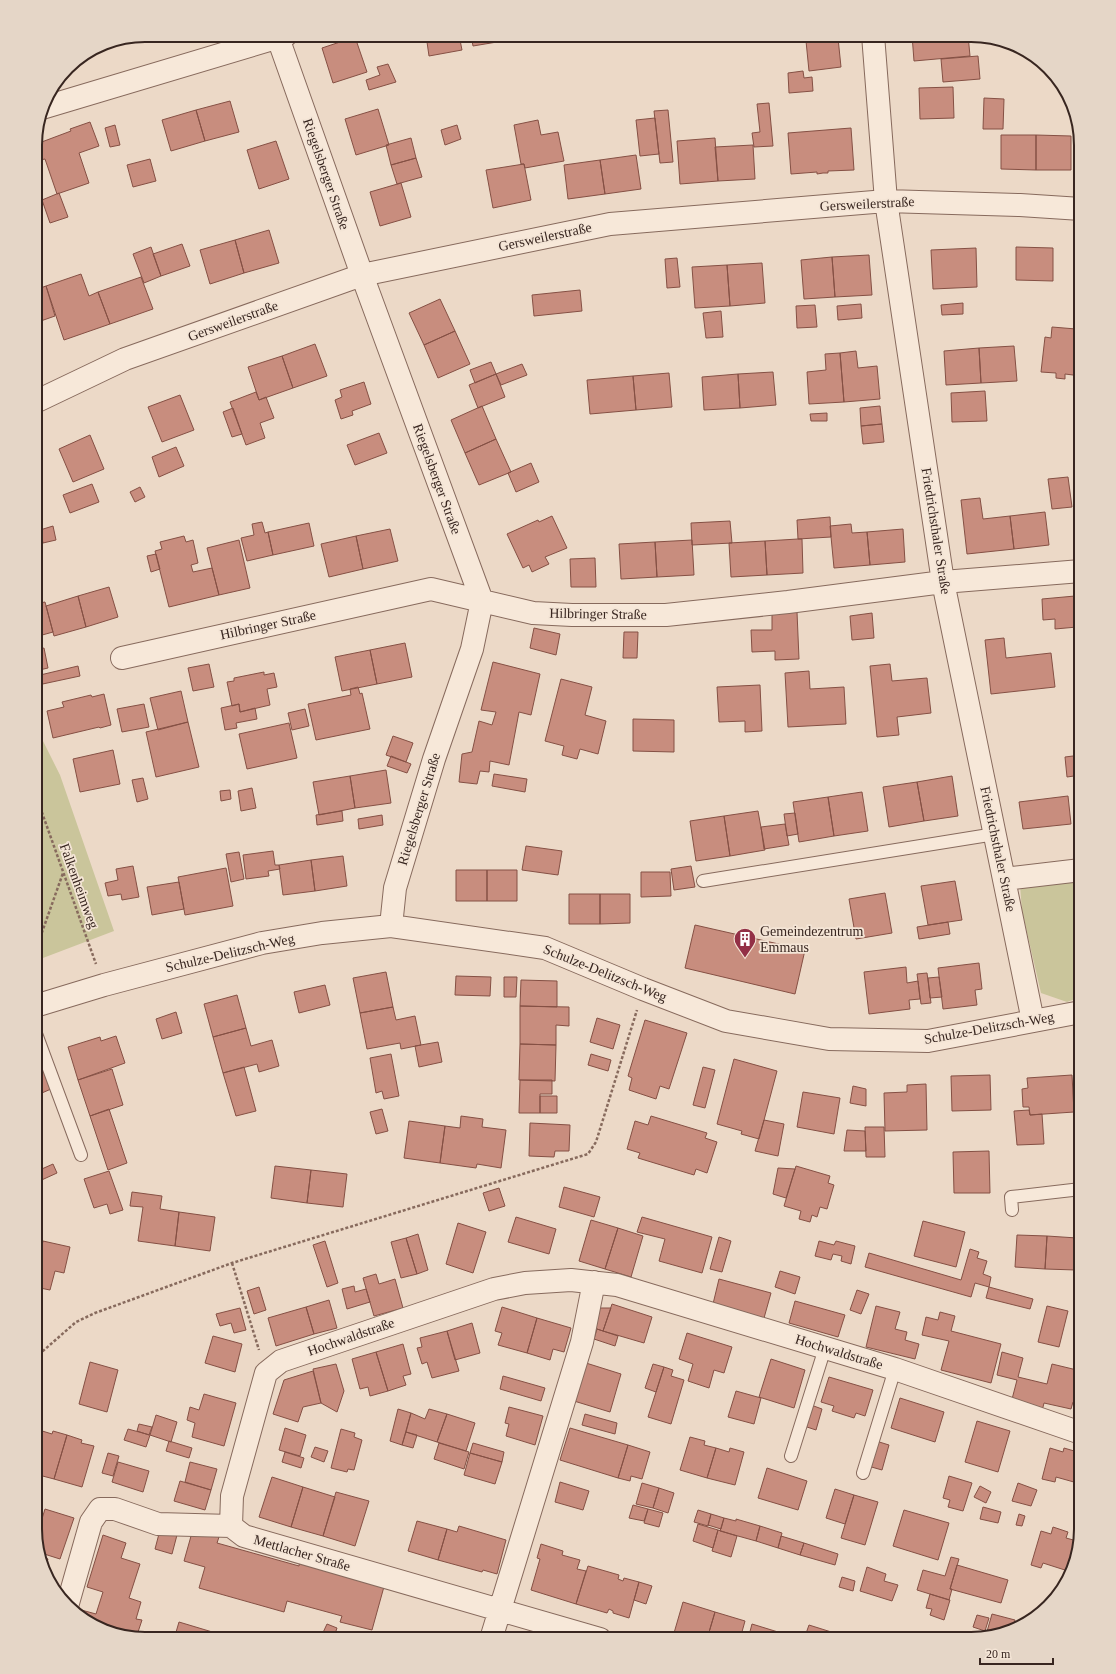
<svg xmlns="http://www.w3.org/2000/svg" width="1116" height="1674" font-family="Georgia,serif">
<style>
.green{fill:#cac59b}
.building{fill:#c88d7e;stroke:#855044}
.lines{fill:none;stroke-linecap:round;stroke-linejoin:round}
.lane-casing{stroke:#876a5d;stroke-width:14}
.street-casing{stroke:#876a5d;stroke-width:24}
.path{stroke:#876a5d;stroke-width:2.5;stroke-dasharray:3 2;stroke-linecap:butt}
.lane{stroke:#f7e8d9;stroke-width:12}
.street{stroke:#f7e8d9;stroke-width:22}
.labels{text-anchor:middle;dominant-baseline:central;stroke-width:3.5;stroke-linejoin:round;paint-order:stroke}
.street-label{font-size:14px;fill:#382620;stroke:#f4e5d6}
.poi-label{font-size:14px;fill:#382620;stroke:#f4e5d6;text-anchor:start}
.rim{fill:none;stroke:#382620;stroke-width:2}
</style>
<rect width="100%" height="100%" fill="#ecd9c7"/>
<!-- green -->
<path class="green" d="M35,725L60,775L114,931L35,961Z
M1081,879V997L1067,1002L1041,993L1022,911L1020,885Z"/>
<!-- building -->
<path class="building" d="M426,35H459L462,50L429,56Z
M471,35H539L473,46Z
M912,35H968L970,56L914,61Z
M355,37L367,72L333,83L322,48Z
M838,38L841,67L809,71L806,41Z
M978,56L980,79L943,82L941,59Z
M388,64L396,82L369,90L366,80L380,75L377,67Z
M803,71L804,78L812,77L813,91L789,93L788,73Z
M953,87L954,118L920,119L919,88Z
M984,98L1004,99L1003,129H983Z
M230,101L239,132L205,141L196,110Z
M769,103L773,146L754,147L752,133L760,132L757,104Z
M378,109L389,145L356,155L345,119Z
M196,110L205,141L171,151L162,120Z
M668,110L673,162L660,163L654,111Z
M655,118L659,154L640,156L636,120Z
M538,120L541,135L558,132L564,161L525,168L524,164H521L514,125Z
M90,122L99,146L79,153L89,183L57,194L45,159L40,160L36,148L40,147L39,143L71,131L70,129Z
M1075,123L1081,145H1074Z
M115,125L120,145L110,147L105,128Z
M457,125L461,139L445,145L441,130Z
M851,128L854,170L828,171V173H823L817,174V172L791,174L788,133Z
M1001,135H1036V170L1001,169Z
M1036,135L1071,136V170H1036Z
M411,138L416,158L391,165L386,145Z
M715,138L718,181L680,184L677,141Z
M276,141L289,179L259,189L247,150Z
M753,145L755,179L718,181L715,147Z
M636,155L641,189L605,194L600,160Z
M416,158L422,177L397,184L391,165Z
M150,159L156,181L133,187L127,165Z
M600,160L605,194L568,199L564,165Z
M524,164L531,200L493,208L486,170Z
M401,183L411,217L380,226L370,192Z
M59,193L68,217L50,223L42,200Z
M269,230L279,263L244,273L235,240Z
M235,240L244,273L210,284L200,250Z
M182,244L190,266L161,276L153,254Z
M151,247L161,276L144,283L133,254Z
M1016,247L1053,248V281L1016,280Z
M976,248L977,287L933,289L931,250Z
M869,255L872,295L835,297L832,257Z
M832,257L835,297L804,299L801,260Z
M677,258L680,287L667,288L665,259Z
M762,263L765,303L730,306L727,265Z
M727,265L730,306L695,308L692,267Z
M81,274L89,296L98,292L110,324L64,340L46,286Z
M141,277L153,309L110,324L98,292Z
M46,286L55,316L35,323V290Z
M580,290L582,311L534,316L532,295Z
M440,299L455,331L424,345L409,313Z
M963,303V314L942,315L941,305Z
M861,304L862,318L838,320L837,306Z
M815,305L817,327L797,328L796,306Z
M721,311L723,337L706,338L703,313Z
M1052,327L1076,329L1075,340L1081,341V376L1065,374V379L1056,378V373L1041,372L1045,337L1051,338Z
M455,331L470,364L438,378L424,345Z
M315,344L327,376L293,388L282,356Z
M1014,346L1017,381L981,383L979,348Z
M979,348L981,383L946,385L944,351Z
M856,351L858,368L877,366L880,399L844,402L840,353Z
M840,353L844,402L809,404L807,372L826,370L825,354Z
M282,356L293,388L259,400L248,367Z
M491,362L496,374L475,383L470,370Z
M522,364L527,375L501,385L496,374Z
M773,372L776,405L740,408L738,374Z
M669,373L672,407L636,410L633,376Z
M496,374L505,397L478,408L469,385Z
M738,374L740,408L704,410L702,377Z
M633,376L636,410L590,414L587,380Z
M364,382L371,404L352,411L353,415L341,419L335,400L342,397L340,390Z
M985,391L987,421L952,422L951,393Z
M256,392L259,400L266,397L274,418L260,423L265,438L246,445L230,402Z
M180,395L194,430L162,442L148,407Z
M482,406L496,439L465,453L451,420Z
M880,406L882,424L861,426L860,408Z
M233,408L242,434L232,437L223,412Z
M827,413V421H811L810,414Z
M882,424L884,442L863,444L861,426Z
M379,433L387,453L355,465L347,445Z
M90,435L104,469L73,482L59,449Z
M496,439L511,472L479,485L465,453Z
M176,447L184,466L159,477L152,457Z
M531,463L539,482L516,492L508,473Z
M1068,477L1072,507L1052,509L1048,479Z
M92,484L99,502L70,513L63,495Z
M140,487L145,497L135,502L130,492Z
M980,498L983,519L1010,516L1014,549L967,554L961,500Z
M1079,504H1081V538Z
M1045,512L1049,545L1014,549L1010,516Z
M552,516L567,548L545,557L549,564L532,572L529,565L523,568L507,534L538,520L539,522Z
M830,517L831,537L798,539L797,520Z
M730,521L732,543L692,545L691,523Z
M262,522L265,533L268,532L273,555L247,561L241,538L254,535L252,524Z
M309,523L314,546L273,555L268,532Z
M851,524L852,533L867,532L870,565L834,568L830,526Z
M53,526L56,540L43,543L40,530Z
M390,529L398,561L363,569L356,536Z
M903,529L905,562L870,565L867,532Z
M184,536L186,542L193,540L198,563L191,565L193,572L212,568L219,595L169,607L155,551L162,549L160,542Z
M356,536L363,569L329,577L321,544Z
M798,539H802L803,573L767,575L765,541Z
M239,540L250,588L219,595L207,548Z
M692,540L694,575L657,577L655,542Z
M765,541L767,575L731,577L729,543Z
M655,542L657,577L621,579L619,544Z
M156,554L160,569L151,572L147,556Z
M595,558L596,587H571L570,559Z
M109,587L118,617L86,627L78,596Z
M78,596L86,627L54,636L46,606Z
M1075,596L1077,627L1055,629V619L1043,620L1042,599Z
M45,602L53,632L35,637V604Z
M772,612H797L799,659L775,660V651L752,652L751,630H772Z
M872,613L874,638L852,640L850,616Z
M534,628L560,634L556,655L530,648Z
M624,632H638L637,658H623Z
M1004,638L1006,658L1051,653L1055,687L991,694L985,640Z
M405,643L412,677L377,684L370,650Z
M1079,646H1081V663Z
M44,648L48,668L35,671V650Z
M370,650L377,684L342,691L335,657Z
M493,662L540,674L531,715L519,712L509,765L490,761L489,772L480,771L477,784L459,782L462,754L472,752L479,721L492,725L496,712L481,710Z
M209,664L214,687L193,691L188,668Z
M890,664L892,681L927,678L931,713L897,717L899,735L877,737L870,666Z
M78,666L80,676L38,685L36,676Z
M809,671L810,689L844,687L846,724L788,727L785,673Z
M264,672V675L274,673L277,687L267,689L270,705L240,712L239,704L232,706L227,682L234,681V678Z
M561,679L592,687L585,715L606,721L598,754L580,749L577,759L562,755L564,746L545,741Z
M760,685L762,731L745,732V721L719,722L717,687Z
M358,687L360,694L362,693L370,729L316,740L308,704L351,695L350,689Z
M181,691L188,722L158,730L150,698Z
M104,694L111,725L100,728L99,727L53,738L47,711L64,707L62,702L91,695L92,697Z
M144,704L149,727L122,732L117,709Z
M239,704L240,712L255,708L257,719L236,723L237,728L225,730L221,708Z
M305,709L309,726L292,730L288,713Z
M633,719L674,720V752L633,751Z
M188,722L199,767L156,777L146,732Z
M289,723L297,758L247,769L239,734Z
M393,736L413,743L406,762L386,755Z
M113,750L120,784L80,792L73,759Z
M1081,755V795L1077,796L1074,776L1067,777L1065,757Z
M391,756L411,764L407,773L387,766Z
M386,770L391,803L355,808L350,776Z
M494,774L527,779L525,792L492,786Z
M350,776L355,808L319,815L313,782Z
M952,776L958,816L924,821L917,782Z
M143,778L148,799L137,802L132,780Z
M917,782L924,821L889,827L883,787Z
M252,788L256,808L241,811L238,791Z
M230,790L231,799L221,801L220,791Z
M862,792L868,831L834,836L828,797Z
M1068,796L1071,824L1023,829L1019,802Z
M828,797L834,836L799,842L793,802Z
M342,811L343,821L317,825L316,815Z
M758,811L765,850L730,856L724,816Z
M795,813L798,834L787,836L784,814Z
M382,815L383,825L359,829L358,819Z
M724,816L730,856L696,861L690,821Z
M785,824L789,845L764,849L761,827Z
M526,846L562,851L558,875L522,870Z
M273,851L275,865H279L280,869L268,871L269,876L246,879L243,855Z
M239,852L244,879L231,882L226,854Z
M343,856L347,886L315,891L311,860Z
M311,860L315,891L283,895L279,865Z
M133,866L139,897L122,900L121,894L108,896L105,883L118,880L116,869Z
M691,866L695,887L674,890L671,869Z
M226,868L233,906L185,915L178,877Z
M456,870H487V901H456Z
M487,870H517V901H487Z
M641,872H670L671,896L641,897Z
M955,881L962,920L928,925L921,886Z
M179,882L184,909L152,915L147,887Z
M885,893L892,933L856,939L849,899Z
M569,894H600V924H569Z
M600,894H630V923L600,924Z
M948,922L950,934L919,939L917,927Z
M695,925L805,950L795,994L685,968Z
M979,963L982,989L975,990L977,1005L943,1009L938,968Z
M906,967L907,983L918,981L920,999L909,1000L910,1009L869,1014L864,972Z
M386,972L393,1007L360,1013L353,978Z
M927,973L931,1003L921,1004L917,974Z
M456,976L491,977L490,996L455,995Z
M504,977H517L516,997H504Z
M939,977L942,997L930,998L928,978Z
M521,980L557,981V1007L520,1006Z
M325,985L330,1005L299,1013L294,992Z
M237,995L246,1028L213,1037L204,1004Z
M520,1006L569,1007V1026L556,1025V1045L520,1044Z
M393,1007L396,1020L415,1016L421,1045L401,1049L400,1043L367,1049L360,1013Z
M176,1012L182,1033L162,1039L156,1019Z
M597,1018L620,1025L613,1049L590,1042Z
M645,1020L687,1033L669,1089L660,1086L656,1099L629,1090L632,1078L628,1076Z
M246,1028L251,1046L272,1040L279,1066L259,1072L257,1064L223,1073L213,1037Z
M116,1036L125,1063L78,1080L68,1047L100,1037L101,1041Z
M438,1042L442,1062L419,1067L415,1046Z
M520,1044L556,1045L555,1081L519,1080Z
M391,1054L399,1096L384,1099L382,1091L376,1093L370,1058Z
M591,1054L611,1060L608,1071L588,1065Z
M38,1056L51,1089L35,1096V1057Z
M734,1059L777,1071L759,1139L741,1134L742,1131L717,1124Z
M1081,1063V1089L1075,1065Z
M244,1067L256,1111L236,1116L223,1073Z
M703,1067L715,1070L705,1108L693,1105Z
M112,1069L123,1105L90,1116L78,1080Z
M990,1075L991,1110L952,1111L951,1076Z
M1072,1075L1074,1112L1030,1115L1029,1107H1023L1022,1089L1028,1088L1027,1078Z
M520,1080H552V1094H540V1113H519Z
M926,1084L927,1130L885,1131L884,1093L907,1092V1085Z
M853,1086L866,1089V1106L850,1103Z
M803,1092L840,1098L834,1134L797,1127Z
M540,1096H557V1113H540Z
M109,1109L127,1163L108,1170L90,1116Z
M382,1109L388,1131L376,1134L370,1112Z
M1029,1110L1030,1115L1042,1114L1044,1144L1017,1145L1014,1111Z
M461,1116L483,1119L482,1127L506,1130L501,1168L477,1164L476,1168L440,1163L445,1126L460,1128Z
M651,1116L707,1133L705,1138L717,1142L707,1173L696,1169L694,1175L638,1158L640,1153L627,1149L635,1121L648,1125Z
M764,1120L784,1124L778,1156L755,1151Z
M409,1121L445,1126L440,1163L404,1158Z
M530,1123L570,1125L569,1151H555L554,1157L529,1156Z
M865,1127H884L885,1157H866Z
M847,1130L865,1131L866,1151H844Z
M989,1151L990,1193H954L953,1152Z
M53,1164L57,1173L35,1183V1172Z
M275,1166L311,1170L307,1203L271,1198Z
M796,1166L830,1176L828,1183L834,1185L827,1209L820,1207L817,1217L812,1215L810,1222L799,1219L801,1211L784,1206Z
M778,1168L795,1169L786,1198L773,1194Z
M311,1170L347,1174L343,1207L307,1203Z
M109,1171L123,1210L110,1214L107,1204L94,1208L84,1179Z
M564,1187L600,1197L594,1217L559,1207Z
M499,1188L505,1206L489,1211L483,1193Z
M132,1192L162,1196L160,1209L179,1212L175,1246L138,1241L143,1207L130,1206Z
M179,1212L215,1217L210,1251L175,1246Z
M516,1217L556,1229L549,1254L508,1242Z
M642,1217L712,1237L702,1273L659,1261L665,1239L637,1232Z
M591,1220L618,1228L605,1269L579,1261Z
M923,1221L965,1232L956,1267L914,1256Z
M458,1223L486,1232L473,1273L446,1264Z
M618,1228L643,1236L631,1277L605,1269Z
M418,1234L428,1270L417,1274L406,1238Z
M1017,1235L1047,1236L1045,1269L1015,1267Z
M1047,1236L1077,1238L1076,1270L1045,1269Z
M719,1237L731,1241L722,1272L710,1269Z
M406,1238L417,1274L401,1278L391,1242Z
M43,1241L70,1247L64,1273L55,1271L50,1290L35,1287V1255L40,1256Z
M325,1241L338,1283L327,1287L313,1245Z
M819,1241L834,1245L836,1241L855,1246L851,1264L841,1261L842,1256L833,1254L831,1260L815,1256Z
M970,1249L979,1252L977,1258L987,1261L983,1274L991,1277L989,1287L975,1283L971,1297L865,1267L869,1253L961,1280Z
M780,1271L800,1277L795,1294L775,1287Z
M376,1274L379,1284L395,1279L403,1308L374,1316L363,1278Z
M719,1279L771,1293L764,1318L713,1304Z
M354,1286L355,1292L366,1289L370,1302L347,1309L342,1289Z
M259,1287L266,1310L254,1314L247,1291Z
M989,1287L1033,1299L1030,1309L986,1298Z
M857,1290L869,1294L861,1314L850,1310Z
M329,1300L337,1328L314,1334L306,1307Z
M795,1301L845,1315L838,1337L789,1323Z
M612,1304L652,1317L644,1343L603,1331Z
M876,1306L900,1312L895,1329L907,1332L905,1340L919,1344L915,1359L866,1347Z
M1047,1306L1068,1311L1059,1347L1038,1342Z
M306,1307L314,1334L276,1346L268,1318Z
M502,1307L537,1318L527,1353L498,1345L502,1333L495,1331Z
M240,1308L246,1330L234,1333L231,1323L220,1326L216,1314Z
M597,1308H611L603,1331L591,1327Z
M940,1312L955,1316L951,1331L1001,1344L991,1383L941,1370L949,1341L922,1335L926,1317L938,1320Z
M537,1318L571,1328L564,1352L553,1349L550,1360L527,1353Z
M472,1323L480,1353L455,1360L447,1331Z
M597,1329L618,1336L615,1346L594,1339Z
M447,1331L459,1371L432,1378L427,1362L422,1364L417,1348L422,1347L420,1338Z
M687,1333L732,1347L724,1373L714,1370L709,1388L688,1381L693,1364L679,1359Z
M213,1336L242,1344L235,1372L205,1363Z
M403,1344L411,1374L403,1376L406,1385L388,1391L376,1352Z
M376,1352L388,1391L370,1396L368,1387L360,1389L352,1359Z
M1002,1352L1023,1358L1018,1377L1047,1384L1052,1364L1081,1371L1078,1384H1081V1404L1073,1402L1071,1409L1044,1403L1042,1411L1011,1403L1017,1380L997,1375Z
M771,1359L805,1370L794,1408L759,1397Z
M90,1362L118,1370L107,1412L79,1404Z
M586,1363L621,1374L610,1412L574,1401Z
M336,1364L344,1391L337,1412L321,1403L313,1369Z
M653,1364L664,1367L656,1392L645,1388Z
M664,1367L673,1370L671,1376L684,1380L671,1424L648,1417Z
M313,1371L321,1403L303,1407L298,1422L273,1414L284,1380Z
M503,1376L545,1388L541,1401L500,1389Z
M829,1377L873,1390L865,1416L856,1413L854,1418L832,1411L834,1406L821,1402Z
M736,1391L761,1398L754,1424L728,1417Z
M204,1394L236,1403L224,1446L192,1437L195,1423L187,1420L190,1407L199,1410Z
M900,1398L944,1412L935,1442L891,1428Z
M811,1405L822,1409L816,1430L804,1426Z
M509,1407L543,1416L535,1445L506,1436L509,1424L505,1423Z
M398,1409L411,1413L402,1445L390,1441Z
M429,1409L447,1414L437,1442L406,1432L411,1413L425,1419Z
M447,1414L475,1423L466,1451L437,1442Z
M585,1414L617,1423L615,1434L582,1425Z
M156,1415L177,1422L171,1442L150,1435Z
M977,1421L1010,1431L998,1472L965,1462Z
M139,1424L152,1427L149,1435L137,1431Z
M285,1428L306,1435L300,1456L279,1450Z
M570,1428L628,1445L618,1478L560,1460Z
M128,1429L150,1435L146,1447L124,1440Z
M341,1429L355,1433L354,1437L362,1440L354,1470L348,1469L347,1472L331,1468Z
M39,1430L52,1434L53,1431L67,1435L54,1479L35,1474V1443Z
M406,1432L417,1435L413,1448L402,1445Z
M67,1435L82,1440L81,1443L94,1446L82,1487L54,1479Z
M690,1437L705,1441L704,1445L716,1448L707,1478L680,1470Z
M169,1441L192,1448L189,1458L166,1451Z
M876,1441L889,1445L882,1470L868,1466Z
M439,1443L469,1452L464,1469L434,1459Z
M473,1443L504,1452L502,1462L470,1453Z
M628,1445L650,1452L642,1479L631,1476L630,1481L618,1478Z
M315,1447L328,1451L324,1462L311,1457Z
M716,1448L729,1452L730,1448L744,1452L735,1485L707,1478Z
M1050,1448L1063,1452L1064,1448L1081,1453V1484L1056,1477L1055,1482L1042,1479Z
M285,1452L304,1458L301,1468L282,1462Z
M108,1453L119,1456L113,1476L102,1473Z
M470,1453L502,1462L495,1484L464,1475Z
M118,1462L149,1471L143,1492L112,1482Z
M190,1462L217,1469L211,1490L185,1482Z
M767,1468L807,1481L798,1510L758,1498Z
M949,1476L972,1483L963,1511L948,1507L950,1500L943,1498Z
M272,1477L303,1487L291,1527L259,1517Z
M180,1481L211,1490L205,1510L174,1501Z
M560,1482L589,1491L583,1510L555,1502Z
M642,1483L659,1488L653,1508L636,1504Z
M1018,1483L1037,1490L1031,1506L1012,1501Z
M980,1486L991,1492L986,1503L974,1497Z
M303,1487L335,1497L323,1536L291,1527Z
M659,1488L674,1493L668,1513L653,1508Z
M835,1489L854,1495L845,1524L826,1518Z
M336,1492L369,1501L355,1546L323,1536Z
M854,1495L878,1502L865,1545L841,1538Z
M633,1505L648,1509L644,1521L629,1518Z
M983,1507L1001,1512L998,1523L980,1519Z
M45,1509L74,1518L60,1559L41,1553L37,1535Z
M648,1509L663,1513L659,1527L644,1523Z
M698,1510L711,1514L708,1526L694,1522Z
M904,1510L949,1523L938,1560L893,1546Z
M711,1514L724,1518L721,1529L708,1525Z
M1019,1514L1025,1516L1022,1526L1016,1525Z
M724,1518L736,1521V1519L760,1526L756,1541L720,1531Z
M417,1521L447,1529L438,1560L408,1551Z
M698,1524L718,1530L713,1548L693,1541Z
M459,1526L506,1540L497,1574L483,1570L482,1572L438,1560L447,1529L457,1532Z
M760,1526L782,1533L778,1548L756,1541Z
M1053,1527L1068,1532L1066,1538L1077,1541L1068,1571L1043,1563L1041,1568L1031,1565L1041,1531L1051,1534Z
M193,1529L219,1537L217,1543L299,1566L300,1560L385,1583L372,1630L340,1622L342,1616L287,1601L284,1612L199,1588L205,1567L184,1561Z
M160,1530L177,1535L172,1554L155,1549Z
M718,1530L737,1536L731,1557L712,1551Z
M103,1535L126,1543L121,1558L140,1564L129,1598L141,1602L136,1619L142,1620L136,1638L84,1621L74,1609V1608L96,1614L103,1592L87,1587Z
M781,1536L804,1543L800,1555L778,1548Z
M804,1543L838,1554L835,1565L800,1555Z
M541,1544L563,1551L562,1555L580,1560L577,1569L586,1571L576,1604L531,1590L540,1559L537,1558Z
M43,1557L48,1559L45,1568Z
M951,1557L959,1559L950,1589H952L949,1600L917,1590L923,1570L945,1576Z
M957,1565L1008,1580L1001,1603L950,1589Z
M588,1566L619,1575L618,1579L623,1581L624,1578L639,1582L629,1618L613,1613V1611L609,1609L607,1613L576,1604Z
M867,1567L886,1574L884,1581L898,1585L892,1601L860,1591Z
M842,1577L855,1581L853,1591L839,1587Z
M639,1582L652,1586L646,1604L634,1600Z
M930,1594L950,1600L944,1620L930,1615L932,1609L926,1608Z
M683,1602L715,1612L707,1639H674L676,1634L674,1633Z
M715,1612L745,1621L740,1639H707Z
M992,1614L1015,1620L1013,1628L986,1635Z
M977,1615L989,1618L985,1631L973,1627Z
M179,1622L219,1634L217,1639H174Z
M327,1624L337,1628L334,1637L338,1639H320Z
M752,1624L778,1632L775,1639H748Z
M809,1625L844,1636L843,1639H804Z
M252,1634L265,1638L251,1639Z"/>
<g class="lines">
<!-- lane casing -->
<g class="lane-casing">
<path id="lane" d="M703,881L995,834
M35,1031L81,1155
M1012,1210L1011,1197L1081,1189
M791,1456L825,1348
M863,1473L895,1369"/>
</g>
<!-- street casing -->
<g class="street-casing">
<path id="street" d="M277,35L362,275L482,601L472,649L434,759L395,888L391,926
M873,35L886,201L943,582L1033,1021
M42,108L286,35
M35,402L125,359L362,275L610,224L886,201L1020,205L1081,209
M122,658L431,589L533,613L572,615H666L788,602L943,582L1081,571
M1004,879L1081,870
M35,1006L104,985L262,943L322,933L391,926L545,948L643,989L726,1021L829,1039L928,1041L1081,1012
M231,1526L232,1496L266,1373L281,1361L494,1289L525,1283L571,1280L617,1285L895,1369L1081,1433
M68,1603L91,1522L100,1509H115L158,1524L231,1526L244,1536L600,1639
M491,1639L582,1342L594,1282"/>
</g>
<!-- path -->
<path class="path" d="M35,793L96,964
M35,952L63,873
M232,1263L259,1350
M35,1358L76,1322L95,1313L232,1263L588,1154L596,1142L637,1010"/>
<!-- lane -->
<use href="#lane" class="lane"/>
<!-- street -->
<use href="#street" class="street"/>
</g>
<!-- icons -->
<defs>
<g id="building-pin" transform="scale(1.15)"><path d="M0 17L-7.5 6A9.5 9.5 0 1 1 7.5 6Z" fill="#933046" stroke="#f4e5d6"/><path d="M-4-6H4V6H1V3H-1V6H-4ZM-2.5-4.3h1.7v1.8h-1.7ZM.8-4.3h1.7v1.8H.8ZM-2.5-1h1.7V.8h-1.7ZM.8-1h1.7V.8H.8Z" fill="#fff"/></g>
</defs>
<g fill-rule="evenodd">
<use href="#building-pin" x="745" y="939"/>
</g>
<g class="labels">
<!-- street labels -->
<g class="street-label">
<text transform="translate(326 174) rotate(71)">Riegelsberger Straße</text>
<text transform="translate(867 204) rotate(-3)">Gersweilerstraße</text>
<text transform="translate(545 237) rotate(-12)">Gersweilerstraße</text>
<text transform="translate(233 321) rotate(-20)">Gersweilerstraße</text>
<text transform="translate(437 479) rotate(70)">Riegelsberger Straße</text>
<text transform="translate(936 531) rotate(81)">Friedrichsthaler Straße</text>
<text transform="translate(598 614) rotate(1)">Hilbringer Straße</text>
<text transform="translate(268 625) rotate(-12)">Hilbringer Straße</text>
<text transform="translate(419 809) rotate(-73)">Riegelsberger Straße</text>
<text transform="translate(998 849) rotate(78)">Friedrichsthaler Straße</text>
<text transform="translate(79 886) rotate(70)">Falkenheimweg</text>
<text transform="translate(230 953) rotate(-13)">Schulze-Delitzsch-Weg</text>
<text transform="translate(605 973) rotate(22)">Schulze-Delitzsch-Weg</text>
<text transform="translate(989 1028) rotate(-10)">Schulze-Delitzsch-Weg</text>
<text transform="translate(351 1337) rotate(-19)">Hochwaldstraße</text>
<text transform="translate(839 1352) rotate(17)">Hochwaldstraße</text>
<text transform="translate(302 1553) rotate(16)">Mettlacher Straße</text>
</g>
<!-- poi labels -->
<g class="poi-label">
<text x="760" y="931">Gemeindezentrum<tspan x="760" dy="16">Emmaus</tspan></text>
</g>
</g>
<!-- crop -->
<path d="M0 0H1116V1674H0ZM145 42H971A103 103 0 0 1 1074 145V1529A103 103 0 0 1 971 1632H145A103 103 0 0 1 42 1529V145A103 103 0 0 1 145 42Z" fill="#e5d6c7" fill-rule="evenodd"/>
<path class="rim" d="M145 42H971A103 103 0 0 1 1074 145V1529A103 103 0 0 1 971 1632H145A103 103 0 0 1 42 1529V145A103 103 0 0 1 145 42Z"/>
<!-- scale -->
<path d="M980 1658v6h73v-6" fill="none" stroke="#382620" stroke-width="2"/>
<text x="986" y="1658" font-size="12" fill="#382620" stroke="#f4e5d6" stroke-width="3" paint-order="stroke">20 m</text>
</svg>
